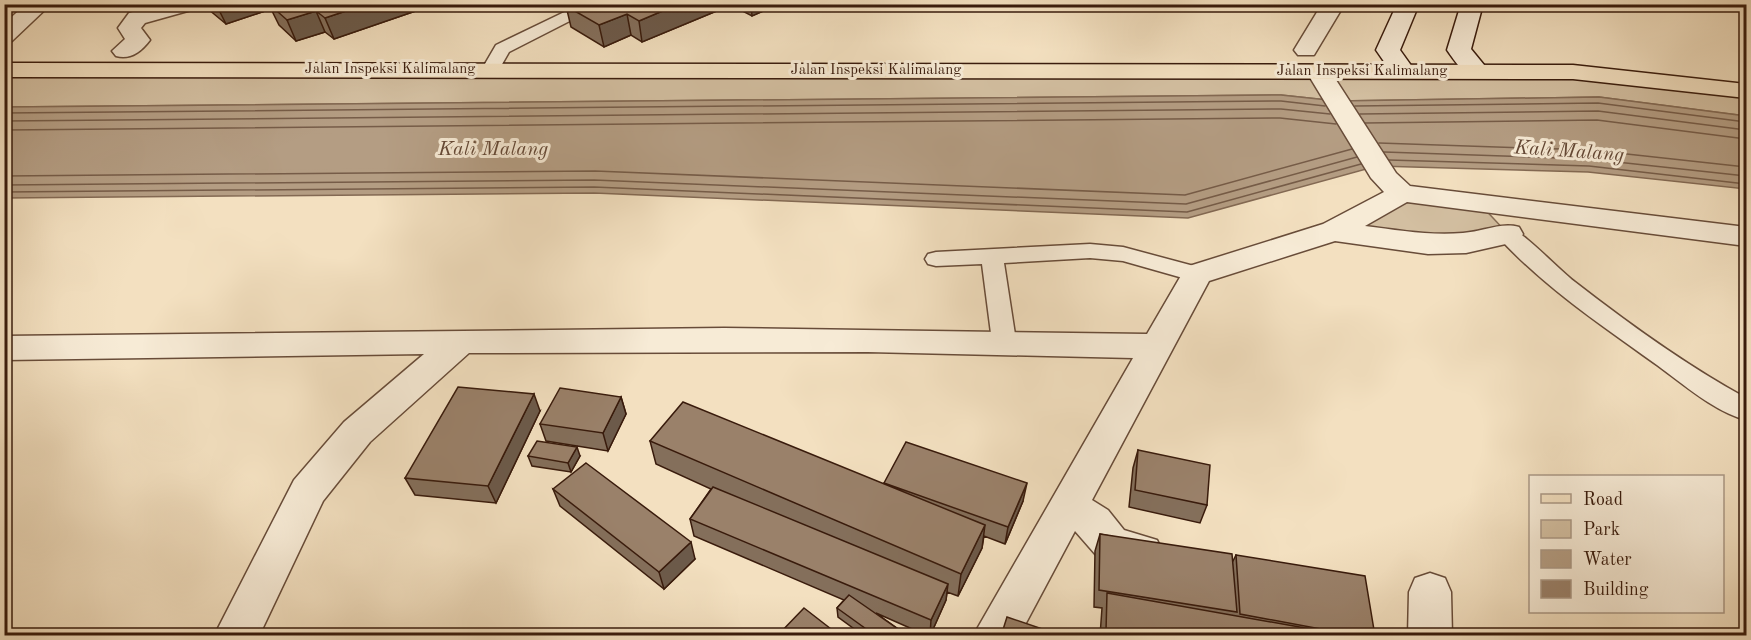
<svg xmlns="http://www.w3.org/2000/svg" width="1751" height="640" font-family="'Old Standard TT',serif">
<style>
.green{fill:#d3bfa1;stroke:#866d56;stroke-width:1.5}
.water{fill:#b49d83;stroke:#836953;stroke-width:1.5}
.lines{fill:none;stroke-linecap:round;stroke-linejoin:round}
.shore{stroke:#765c48;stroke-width:1.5}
.river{fill:#b49d83;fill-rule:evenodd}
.lane-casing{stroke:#684c39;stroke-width:3}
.street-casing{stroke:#684c39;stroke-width:3}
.secondary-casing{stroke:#391b0c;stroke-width:3}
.primary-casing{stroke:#391b0c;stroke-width:3}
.lane{fill:#f7ebd6;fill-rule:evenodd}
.street{fill:#f7ebd6;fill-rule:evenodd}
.secondary{fill:#f7ebd6;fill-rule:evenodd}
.primary{fill:#f3e0c0;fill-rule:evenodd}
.wall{fill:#846f5b;stroke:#391b0c;stroke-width:1.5}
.shaded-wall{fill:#6c5a4a;stroke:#391b0c;stroke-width:1.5}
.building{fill:#9a816a;stroke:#391b0c;stroke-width:1.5}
.labels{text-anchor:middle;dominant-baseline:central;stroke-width:6;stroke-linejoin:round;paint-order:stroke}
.far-street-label{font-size:15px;fill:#391b0c;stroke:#f7ebd6}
.water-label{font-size:20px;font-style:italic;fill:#644836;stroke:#f7ebd6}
</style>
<rect width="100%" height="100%" fill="#f3e0c0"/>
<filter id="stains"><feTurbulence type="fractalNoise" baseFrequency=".00333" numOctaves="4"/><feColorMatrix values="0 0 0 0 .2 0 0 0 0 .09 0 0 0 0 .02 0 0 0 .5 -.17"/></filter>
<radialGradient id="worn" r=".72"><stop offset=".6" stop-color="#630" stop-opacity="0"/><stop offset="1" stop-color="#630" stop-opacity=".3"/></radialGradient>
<!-- green -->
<path class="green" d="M276,70L1660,80L1746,91V116L1599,97L1337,101L1281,95L5,107L4,71Z
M1402,193L1479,203L1508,234L1466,243L1334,231Z"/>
<!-- water -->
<path class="water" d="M1281,95L1337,101L1599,97L1746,116V189L1588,172L1377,166L1188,218L594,193L5,198L4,107Z"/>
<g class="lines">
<!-- shore -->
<path class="shore" d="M1355,106L1598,103L1746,122
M4,113L1281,101L1325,106
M1360,114L1598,111L1746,130
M4,121L1281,109L1330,114
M1365,123L1597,120L1746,139
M4,130L1280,118L1336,124
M1379,143L1590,150L1746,167
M1384,152L1589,159L1746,176
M1389,160L1589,166L1746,184
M4,176L595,171L1185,195L1352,149
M4,185L594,180L1186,204L1357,157
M4,192L594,187L1187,212L1361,164"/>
<!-- river -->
<path class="river" d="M982,129L1003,135L1011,147L1003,159L982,165L4,171V135Z"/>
<!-- lane casing -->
<g class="lane-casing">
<path id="lane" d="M581,4H603L509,52L497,73L491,74L482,69L496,45Z
M1508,227C1523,231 1559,270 1575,282C1629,324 1687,366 1746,398V420C1715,412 1683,384 1657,365C1602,326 1546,288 1500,239L1497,234L1500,229Z
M1090,244L1123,247L1205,269L1208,274L1205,279L1197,282L1123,261L1090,258L1004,263L1016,341L1013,347L1004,350L995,347L992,341L982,264L936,266L928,264L925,259L928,254L936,252Z"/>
</g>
<!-- street casing -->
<g class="street-casing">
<path id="street" d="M26,4H51L12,41L4,43V24Z
M161,4H198L195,9L145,23L141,28L150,40C141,52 130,60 116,56L112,51L125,39L118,28L129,13Z
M1322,4L1344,5L1314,55H1298L1294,50Z
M1318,64L1327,66L1396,173L1410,186L1746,227V246L1407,202L1365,226C1398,230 1430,236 1463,233C1482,232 1500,222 1519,227L1523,234L1519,241L1466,253L1428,254L1335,241L1209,281L1092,500L1108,510L1124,530L1157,540L1163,553L1157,566L1142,571L1096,555L1075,531L1019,636H973L1133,358L868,352L469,353L370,442L323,501L259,636H214L294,480L344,422L424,354L4,360V336L724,328L1147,334L1186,267L1323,224L1384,192L1371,178L1306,71L1309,66Z
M1430,573L1445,578L1451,592L1452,636H1408L1409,592L1415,578Z"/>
</g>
<!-- secondary casing -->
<g class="secondary-casing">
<path id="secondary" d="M1397,4H1419L1400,50L1415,71L1412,76L1403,78L1394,76L1376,50Z
M1461,4H1483L1471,49L1489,71L1486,76C1467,81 1457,64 1447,50Z"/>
</g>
<!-- primary casing -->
<g class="primary-casing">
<path id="primary" d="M4,63L1573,65L1746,84V98L1573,79L4,77Z"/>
</g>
<!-- lane -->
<use href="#lane" class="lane"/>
<!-- street -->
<use href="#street" class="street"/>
<!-- secondary -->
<use href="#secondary" class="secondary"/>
<!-- primary -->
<use href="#primary" class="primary"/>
</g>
<!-- wall -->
<path class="wall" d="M202,4H436L334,39L325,32L296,41L279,25L271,9L226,24Z
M570,4H779L752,16L731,5L642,42L631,35L604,47L571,27L566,6Z
M621,397L626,414L608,451L546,441L540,424Z
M540,411L496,503L415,495L405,478Z
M650,441L884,484V483L1023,501L1005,544L984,536L982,548L958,596L947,592L946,600L930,636H928L876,613L908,636H864L838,617L837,608L844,600L694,536L690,519L711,489L656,464Z
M1138,450L1207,505L1200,523L1129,507L1133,468Z
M528,456H580L571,472L532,466Z
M553,489L695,559L664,589L560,506Z
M1100,534L1233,561L1236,555L1375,636H1100L1102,608L1094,607L1095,551Z"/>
<!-- shaded-wall -->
<path class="shaded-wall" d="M216,4H269L271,9L226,24Z
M367,4H436L334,39L325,18Z
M679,4L731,5L642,42L639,21Z
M751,4H779L752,16Z
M316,11L325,32L296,41L287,20Z
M627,14L631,35L604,47L599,25Z
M534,394L540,411L496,503L488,486Z
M621,397L626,414L608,451L603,433Z
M577,447L580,456L571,472L568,463Z
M1027,483L1023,501L1005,544L1008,527Z
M985,525L982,548L958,596L961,574Z
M691,542L695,559L664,589L659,572Z
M948,584L946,600L930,636L931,620Z"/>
<!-- building -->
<path class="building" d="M269,4H367L325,18L316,11L287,20Z
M570,4H679L639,21L627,14L599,25L566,6Z
M458,387L534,394L488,486L405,478Z
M560,388L621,397L603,433L540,424Z
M683,402L985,525L961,574L650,441Z
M537,441L577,447L568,463L528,456Z
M906,442L1027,483L1008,527L884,483Z
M1138,450L1210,465L1207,505L1135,490Z
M586,463L691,542L659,572L553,489Z
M713,487L948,584L931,620L690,519Z
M1100,534L1232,554L1237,612L1099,590Z
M1236,555L1365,576L1375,636H1358L1240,614Z
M1107,593L1350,636H1131L1106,631Z
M849,595L908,636H876L837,608Z
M804,608L840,636H777Z
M1007,617L1063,636H1001Z"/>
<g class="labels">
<!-- far-street labels -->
<g class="far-street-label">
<text x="390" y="69">Jalan Inspeksi Kalimalang</text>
<text x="876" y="70">Jalan Inspeksi Kalimalang</text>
<text x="1362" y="71">Jalan Inspeksi Kalimalang</text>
</g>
<!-- water labels -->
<g class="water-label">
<text x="493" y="150">Kali Malang</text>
<text transform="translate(1569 152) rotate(4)">Kali Malang</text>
</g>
</g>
<!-- margin -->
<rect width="1751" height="640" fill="none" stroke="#f3e0c0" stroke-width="24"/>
<rect x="6" y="6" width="1739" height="628" fill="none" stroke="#391b0c" stroke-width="3"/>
<rect x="12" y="12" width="1727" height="616" fill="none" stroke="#391b0c" stroke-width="1.5"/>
<!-- legend -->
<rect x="1529" y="475" width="195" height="138" fill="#f7ebd6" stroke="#ab9885" stroke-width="1.5"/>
<rect x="1541" y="494" width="30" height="9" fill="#f3e0c0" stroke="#ab9885" stroke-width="1.5"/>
<text x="1583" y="505" font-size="18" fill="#391b0c">Road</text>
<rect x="1541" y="520" width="30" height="18" fill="#d3bfa1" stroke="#ab9885" stroke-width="1.5"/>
<text x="1583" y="535" font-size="18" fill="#391b0c">Park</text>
<rect x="1541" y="550" width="30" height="18" fill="#b49d83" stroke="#ab9885" stroke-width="1.5"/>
<text x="1583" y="565" font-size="18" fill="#391b0c">Water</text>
<rect x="1541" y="580" width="30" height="18" fill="#9a816a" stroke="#ab9885" stroke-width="1.5"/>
<text x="1583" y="595" font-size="18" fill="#391b0c">Building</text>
<rect width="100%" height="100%" filter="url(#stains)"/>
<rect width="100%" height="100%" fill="url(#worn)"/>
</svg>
